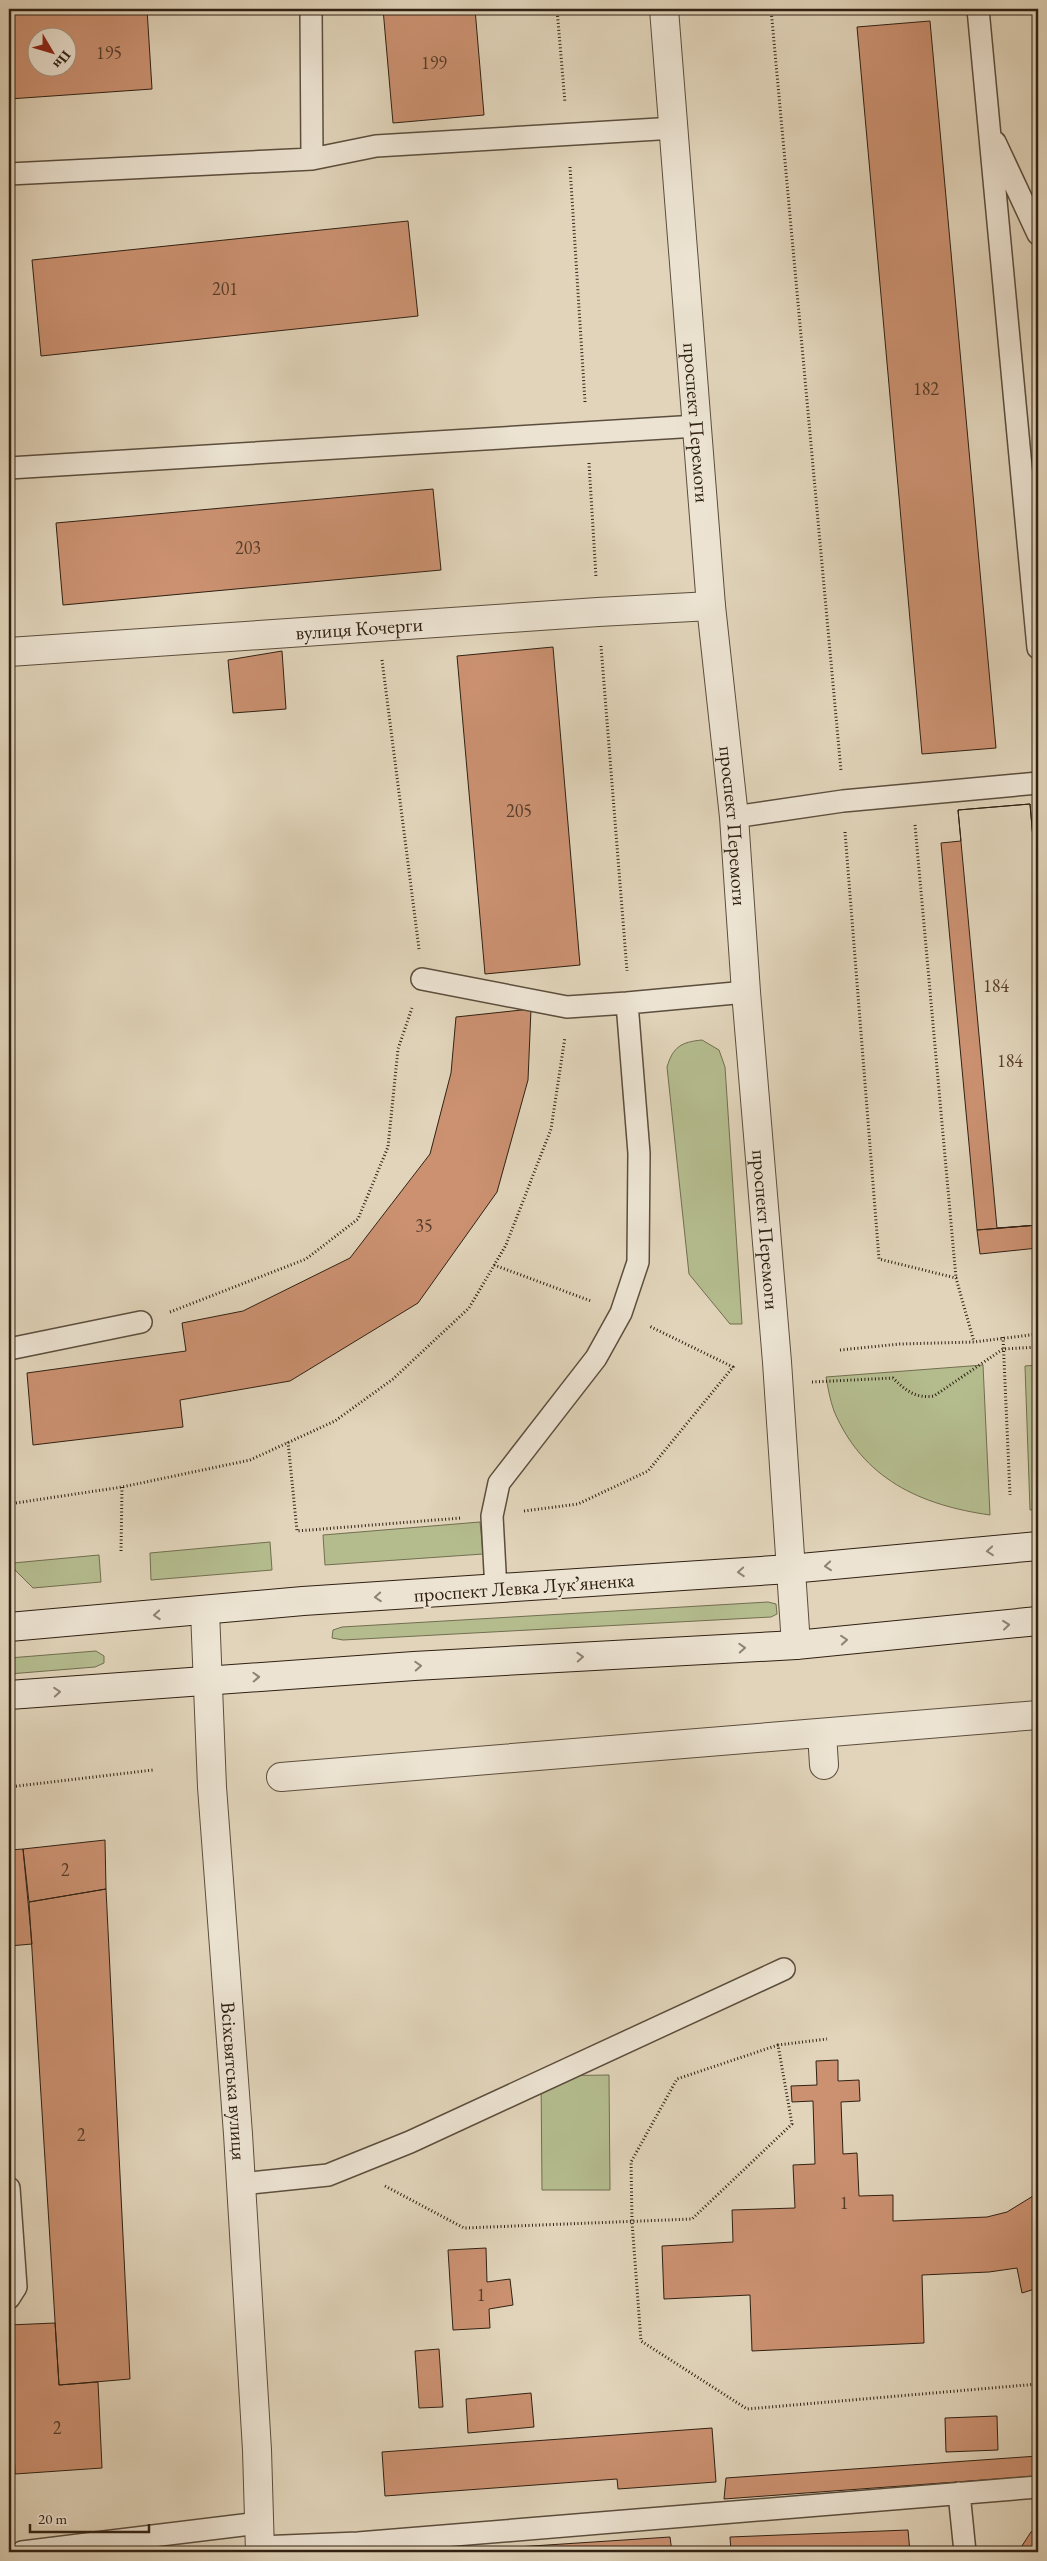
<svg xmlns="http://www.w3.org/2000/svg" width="1047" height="2561" font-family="'EB Garamond',serif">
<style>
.green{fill:#b4bc8e;stroke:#726e50}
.building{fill:#cb9171;stroke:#302113;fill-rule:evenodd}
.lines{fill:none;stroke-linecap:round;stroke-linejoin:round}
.service-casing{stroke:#5c4e3d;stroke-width:24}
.pedestrian-casing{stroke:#5c4e3d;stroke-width:30}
.minor-casing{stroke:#5c4e3d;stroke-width:30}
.tertiary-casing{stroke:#5c4e3d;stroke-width:30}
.secondary-casing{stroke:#302113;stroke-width:30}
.path{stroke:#302113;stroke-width:3;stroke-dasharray:1 2.5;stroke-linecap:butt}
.service{stroke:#ece3d2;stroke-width:21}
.pedestrian{stroke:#ece3d2;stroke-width:28}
.minor{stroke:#ece3d2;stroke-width:28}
.tertiary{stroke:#ece3d2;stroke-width:28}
.secondary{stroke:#ece3d2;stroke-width:28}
.oneway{stroke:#8e8272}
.labels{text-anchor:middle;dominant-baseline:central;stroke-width:4;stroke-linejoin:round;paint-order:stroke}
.number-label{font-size:18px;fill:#573d2a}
.street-label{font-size:20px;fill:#302113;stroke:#ece3d2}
</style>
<rect width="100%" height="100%" fill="#e1d4ba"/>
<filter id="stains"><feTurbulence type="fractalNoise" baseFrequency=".004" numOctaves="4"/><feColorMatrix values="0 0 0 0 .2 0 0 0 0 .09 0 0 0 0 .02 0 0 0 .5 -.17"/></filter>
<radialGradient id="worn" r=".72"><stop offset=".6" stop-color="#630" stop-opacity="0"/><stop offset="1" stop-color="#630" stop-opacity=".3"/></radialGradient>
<!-- green -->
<path class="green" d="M702,1040L719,1050L725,1067L742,1324H730L689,1274L667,1067C673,1047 681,1042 702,1040Z
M983,1365L990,1515C920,1505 863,1479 834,1411C830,1400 828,1388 826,1377Z
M1038,1365V1509L1030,1510L1025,1366Z
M480,1522L483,1554L325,1565L323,1535Z
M270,1542L272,1570L151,1580L150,1553Z
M99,1555L101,1582L33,1588L15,1570L13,1563Z
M768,1602L776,1604L777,1614L771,1617L343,1640L332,1638L333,1630L342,1627Z
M96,1651L104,1656V1663L95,1667L9,1674V1658Z
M609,2075L610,2190H542L541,2076Z"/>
<!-- building -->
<path class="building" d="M78,9H147L152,89L9,99V14ZM38,38H68V68H38Z
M383,9H475L484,115L393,123Z
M930,21L996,748L922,754L857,27Z
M408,221L418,316L41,356L32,260Z
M433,489L441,570L63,605L56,523Z
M553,647L580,965L485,974L457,656Z
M282,651L286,709L233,713L228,660Z
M1030,804L1038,896V1225L997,1228L958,810Z
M1030,804L1038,896V1225L977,1230L941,843L961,841L958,810Z
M531,1009L528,1080L497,1192L418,1303L290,1381L180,1400L183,1427L33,1445L27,1373L186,1351L182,1323L243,1311L350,1258L430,1154L451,1073L456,1017Z
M1038,1225V1248L980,1254L977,1230Z
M105,1840L106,1889L29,1902L23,1849Z
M23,1849L32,1944L9,1946V1850Z
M106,1889L130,2379L59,2385L29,1902Z
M838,2060V2081L859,2080L860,2101L841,2102L843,2154L857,2153L859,2196L893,2195V2221L987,2217L1007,2212L1038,2193V2288L1022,2293L1017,2268L989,2272L922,2275L924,2343L752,2351L750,2295L664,2299L662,2246L733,2242L732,2210L795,2208L793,2165L815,2164L813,2101L792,2102L791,2086L817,2085L816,2061Z
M486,2248L487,2282L510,2279L513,2305L489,2309L490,2328L453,2330L448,2250Z
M55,2323L59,2385L98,2382L102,2468L15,2474L9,2325Z
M439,2349L443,2407L419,2408L415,2351Z
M531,2393L534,2427L468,2433L466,2399Z
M997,2416L998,2450L946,2452L945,2418Z
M712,2428L716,2482L618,2489L617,2479L385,2496L382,2452Z
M1038,2456V2476L724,2499L726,2478Z
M1038,2527V2552H1018L1031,2532Z
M908,2530L910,2552H731L730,2537Z
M670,2537L672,2552H486V2549Z"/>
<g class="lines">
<!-- service casing -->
<g class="service-casing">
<path id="service" d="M311,9L312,159L376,146L675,128
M978,9L1038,648
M995,142L1038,234
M9,174L312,159
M9,468L697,426
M734,817L843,801L1038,783
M422,979L567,1007L627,1003
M9,1349L141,1322
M496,1590L492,1516L499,1483L596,1358L621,1313L638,1262L639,1153L627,1003L746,992
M241,2184L328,2175L410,2142L784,1969
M9,2188L16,2287L9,2298
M959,2493L965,2552
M259,2547L358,2543L1038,2487
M22,2552L259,2523"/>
</g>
<!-- pedestrian casing -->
<g class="pedestrian-casing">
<path id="pedestrian" d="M822,1733L824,1765
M281,1777L1038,1715"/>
</g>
<!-- minor casing -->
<g class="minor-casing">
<g id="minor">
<path id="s1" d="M9,652L598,612L711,606"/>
</g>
</g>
<!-- tertiary casing -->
<g class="tertiary-casing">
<g id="tertiary">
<path id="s2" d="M664,9L711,606L734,817L746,992L777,1362L796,1645"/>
<path id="s3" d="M205,1611L212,1787L238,2134L257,2450L260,2552"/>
</g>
</g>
<!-- secondary casing -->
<g class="secondary-casing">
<path id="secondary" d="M9,1627L303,1601L790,1569L1038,1546
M9,1695L414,1666L796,1645L1038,1621"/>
</g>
<!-- path -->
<path class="path" d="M557,9L565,103
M771,9L841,771
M570,167L585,402
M589,463L596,577
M601,646L627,971
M382,660L419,949
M915,825L956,1278
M845,832L879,1259L956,1278L974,1342
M494,1265L591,1301
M170,1312L306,1259L358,1219L388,1147L398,1049L412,1008
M1003,1337L1010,1495
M840,1350L900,1344L974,1342L1038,1334
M812,1382L893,1378C905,1390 916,1399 934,1396L1003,1349L1038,1347
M288,1442L297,1531L461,1518
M9,1504L122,1487L250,1460L335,1421L393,1379L469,1308L506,1245L551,1129L565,1037
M524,1511L578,1504L648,1471L733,1367L649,1326
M121,1551L122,1487
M9,1787L153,1770
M778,2045L677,2079L631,2162L632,2222L641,2341L747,2409L1038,2384
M385,2186L464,2228L692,2219L792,2124L778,2045L827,2039"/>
<!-- service -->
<use href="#service" class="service"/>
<!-- pedestrian -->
<use href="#pedestrian" class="pedestrian"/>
<!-- minor -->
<use href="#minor" class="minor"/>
<!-- tertiary -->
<use href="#tertiary" class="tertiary"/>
<!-- secondary -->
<use href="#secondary" class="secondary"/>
</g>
<!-- one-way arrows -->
<defs><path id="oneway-chevron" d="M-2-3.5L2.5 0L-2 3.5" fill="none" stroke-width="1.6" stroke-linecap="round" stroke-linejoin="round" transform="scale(1.25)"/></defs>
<g class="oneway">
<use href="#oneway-chevron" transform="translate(990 1551) rotate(175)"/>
<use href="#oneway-chevron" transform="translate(828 1566) rotate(175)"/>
<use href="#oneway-chevron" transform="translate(741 1572) rotate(176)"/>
<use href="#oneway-chevron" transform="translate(378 1597) rotate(176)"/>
<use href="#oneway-chevron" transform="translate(157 1615) rotate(176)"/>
<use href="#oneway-chevron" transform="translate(1006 1625) rotate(-6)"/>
<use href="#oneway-chevron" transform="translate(844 1640) rotate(-5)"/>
<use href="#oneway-chevron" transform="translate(742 1648) rotate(-3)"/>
<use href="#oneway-chevron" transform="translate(580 1657) rotate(-3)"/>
<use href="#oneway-chevron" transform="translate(418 1666) rotate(-3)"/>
<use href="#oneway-chevron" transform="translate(256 1677) rotate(-2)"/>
<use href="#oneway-chevron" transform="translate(57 1692) rotate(-4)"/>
</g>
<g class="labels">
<!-- number labels -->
<g class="number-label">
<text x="109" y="52">195</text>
<text x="434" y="62">199</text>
<text x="225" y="288">201</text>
<text x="926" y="388">182</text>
<text x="248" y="547">203</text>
<text x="519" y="810">205</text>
<text x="996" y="985">184</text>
<text x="1010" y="1060">184</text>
<text x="424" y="1225">35</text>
<text x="65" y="1869">2</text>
<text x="81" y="2134">2</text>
<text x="844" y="2202">1</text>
<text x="481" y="2294">1</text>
<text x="57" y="2427">2</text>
</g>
<!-- street labels -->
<g class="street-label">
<text stroke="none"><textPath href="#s2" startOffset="415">проспект Перемоги</textPath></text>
<text stroke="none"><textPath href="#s1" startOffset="351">вулиця Кочерги</textPath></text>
<text stroke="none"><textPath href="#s2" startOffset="820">проспект Перемоги</textPath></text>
<text stroke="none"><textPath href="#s2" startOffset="1225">проспект Перемоги</textPath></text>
<text transform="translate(524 1587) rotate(-4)">проспект Левка Лукʼяненка</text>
<text stroke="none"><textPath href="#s3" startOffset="471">Всіхсвятська вулиця</textPath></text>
</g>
</g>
<!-- margin -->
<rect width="1047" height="2561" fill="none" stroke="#e1d4ba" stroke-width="30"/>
<rect x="10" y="10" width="1027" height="2541" fill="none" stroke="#302113" stroke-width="2.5"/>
<rect x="15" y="15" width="1017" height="2531" fill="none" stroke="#302113"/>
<!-- north arrow -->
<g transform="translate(52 52) rotate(128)"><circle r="24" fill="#ece3d2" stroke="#a19586"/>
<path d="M0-4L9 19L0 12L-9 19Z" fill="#8f2418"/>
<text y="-8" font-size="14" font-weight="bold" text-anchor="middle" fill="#302113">Пн</text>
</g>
<!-- scale -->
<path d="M30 2524v8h119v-8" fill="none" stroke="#302113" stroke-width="2.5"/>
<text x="38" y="2524" font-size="15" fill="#302113" stroke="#ece3d2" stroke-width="4" paint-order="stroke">20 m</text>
<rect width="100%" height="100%" filter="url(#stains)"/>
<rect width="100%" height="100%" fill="url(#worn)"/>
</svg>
